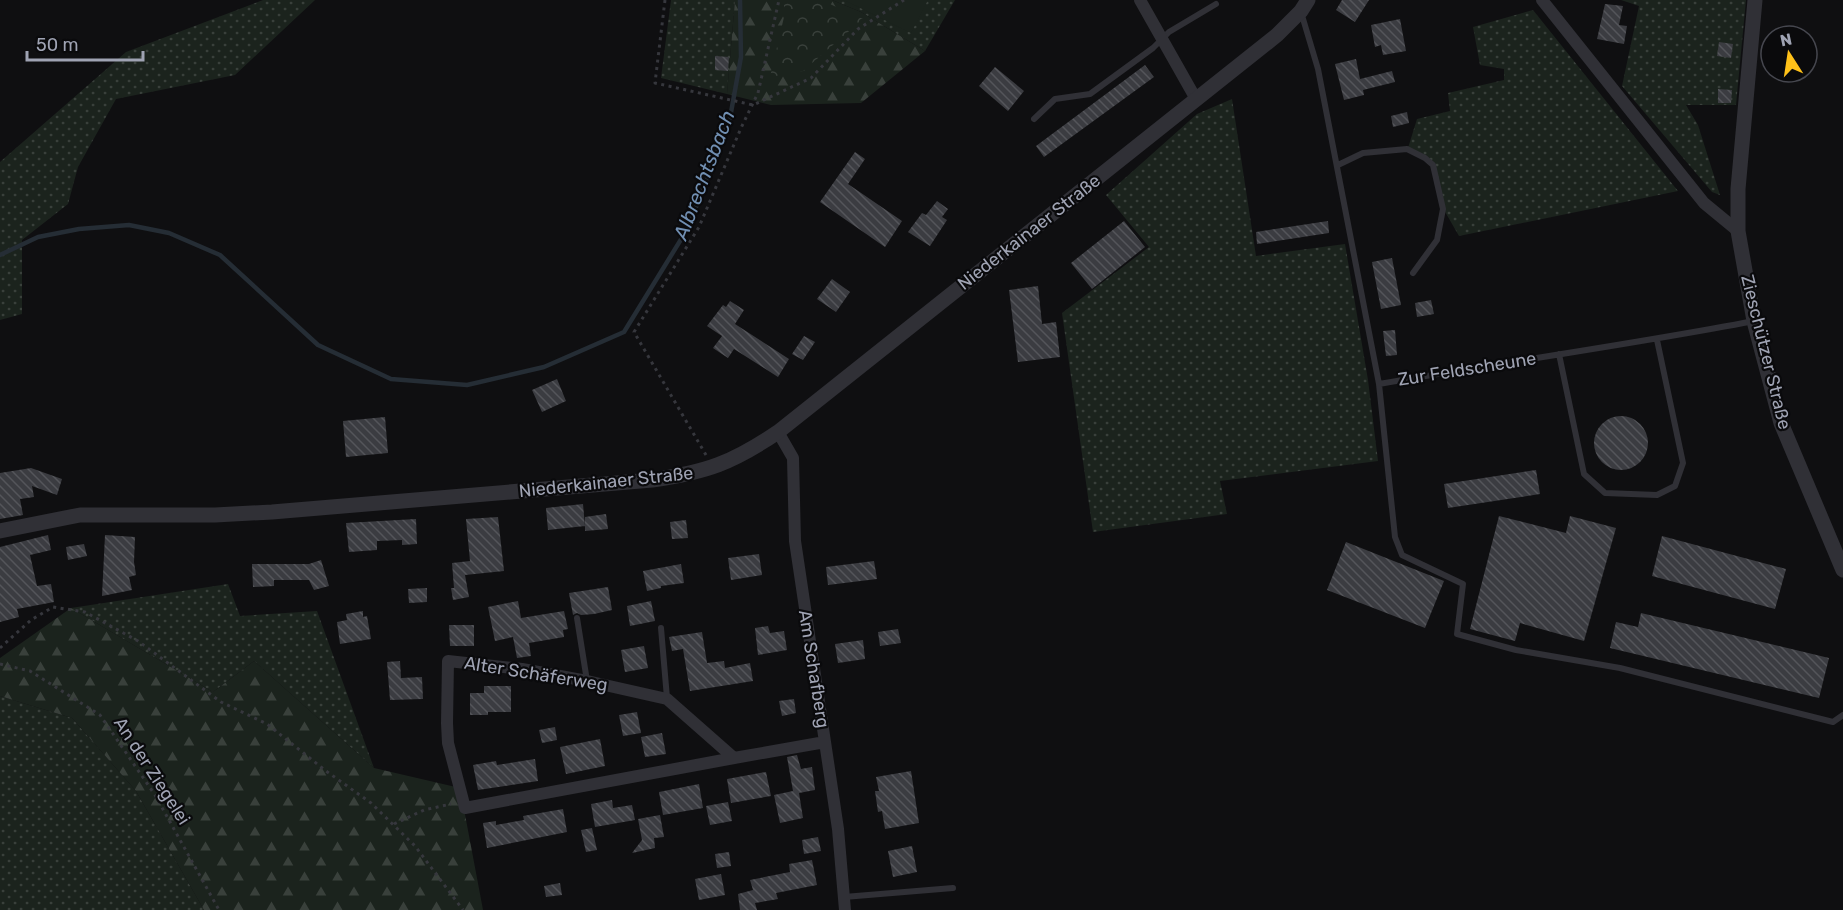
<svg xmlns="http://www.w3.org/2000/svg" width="1843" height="910" font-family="Rubik,sans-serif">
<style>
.grass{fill:url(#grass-dots)}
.forest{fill:url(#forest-firs)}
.park{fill:url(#park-crowns)}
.pitch{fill:#1b231d}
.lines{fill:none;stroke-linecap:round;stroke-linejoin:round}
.stream{stroke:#252d35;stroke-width:4.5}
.building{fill:url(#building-back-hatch)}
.path{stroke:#36373d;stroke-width:3;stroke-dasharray:3 4.5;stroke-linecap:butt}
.service{stroke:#303036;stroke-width:6}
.minor{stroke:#303036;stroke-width:12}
.tertiary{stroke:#303036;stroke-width:15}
.labels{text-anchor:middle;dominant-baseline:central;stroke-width:4.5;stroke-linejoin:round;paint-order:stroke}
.street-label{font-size:18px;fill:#9fa3b3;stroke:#0a0a0c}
.water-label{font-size:20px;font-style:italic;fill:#718fb2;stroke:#0a0a0c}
</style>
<defs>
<pattern id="grass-dots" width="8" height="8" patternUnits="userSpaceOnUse" patternTransform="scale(1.5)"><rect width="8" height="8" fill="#1b231d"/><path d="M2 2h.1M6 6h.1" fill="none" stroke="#39403b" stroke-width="1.8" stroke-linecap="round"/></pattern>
<pattern id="forest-firs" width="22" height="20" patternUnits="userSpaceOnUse" patternTransform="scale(1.5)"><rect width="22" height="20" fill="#1b231d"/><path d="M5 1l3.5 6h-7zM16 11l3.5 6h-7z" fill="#39403b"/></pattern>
<pattern id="park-crowns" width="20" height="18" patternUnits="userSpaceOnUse" patternTransform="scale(1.5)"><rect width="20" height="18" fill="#1b231d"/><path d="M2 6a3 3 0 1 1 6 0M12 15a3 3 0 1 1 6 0" fill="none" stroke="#39403b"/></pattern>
<pattern id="building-back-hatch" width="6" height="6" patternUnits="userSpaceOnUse" patternTransform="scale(1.5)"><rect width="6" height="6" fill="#3b3c41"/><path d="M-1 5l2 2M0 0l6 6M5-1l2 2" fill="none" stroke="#54555a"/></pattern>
</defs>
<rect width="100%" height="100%" fill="#0f0f11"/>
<!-- grass -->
<path class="grass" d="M263,0H315L235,75L116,99L78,167L68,204L22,240V314L0,320V162L126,52Z
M671,0H735L727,94L661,78Z
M832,0H955L925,51L861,12Z
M1621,0H1746L1736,105H1686L1698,125L1720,195L1712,192L1622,86L1639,6Z
M1533,10L1678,191L1459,236L1444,210L1433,164L1408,148L1417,119L1450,111L1448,93L1504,80V69L1480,65L1473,27Z
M1232,99L1256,256L1345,244L1368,380L1378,461L1220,481L1227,514L1093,532L1062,313L1149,247L1106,195L1197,114Z
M228,584L240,616L317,611L374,768L254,661L213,692L71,608Z
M0,696L72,718L136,791L204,910H0Z"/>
<!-- forest -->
<path class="forest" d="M735,0H832L861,12L925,51L861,103L771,105L727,94Z
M71,608L213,692L254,661L374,768L460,788L483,910H204L136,791L72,718L0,696V658Z"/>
<!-- park -->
<path class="park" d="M784,0H821L863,19L803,71L770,77L784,17Z"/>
<!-- pitch -->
<path class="pitch" d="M844,0H928L911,33Z"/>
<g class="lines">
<!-- stream -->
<path class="stream" d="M0,255L38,237L79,229L129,225L169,233L220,255L318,345L391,379L467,385L544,367L624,332L688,228L730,118L741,57L740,0"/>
</g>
<!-- building -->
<path class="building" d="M1342,0H1369L1355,22L1336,10Z
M1605,4L1623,6L1619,25L1627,26L1624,44L1597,39Z
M1400,19L1406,51L1383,55L1381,45L1375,47L1371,25Z
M1719,42L1733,44L1731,58L1717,56Z
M715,56L729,57L728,71L715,70Z
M1356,59L1360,79L1392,71L1395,82L1363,90L1364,95L1344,100L1335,64Z
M1145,65L1154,77L1044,157L1036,146Z
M995,67L1024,91L1008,111L979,86Z
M1718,89L1732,90L1731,103H1718Z
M1407,112L1409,123L1393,127L1391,116Z
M855,152L865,159L848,184L902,221L885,247L820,202Z
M937,201L948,209L942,217L947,220L930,246L908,232L922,213L926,215Z
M1124,221L1145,247L1092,289L1071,263Z
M1328,221L1329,233L1257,244L1256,232Z
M1392,258L1401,305L1381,309L1372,262Z
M832,279L850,292L836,312L817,299Z
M1038,286L1042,324L1056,322L1060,357L1018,362L1009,290Z
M1431,300L1434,314L1417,317L1415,303Z
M730,301L744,310L735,324L789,359L778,377L734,349L728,358L713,348L722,336L707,326L723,305L726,307Z
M1395,330L1397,355L1386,356L1383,331Z
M804,336L815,342L803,360L792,354Z
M557,379L566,401L542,412L532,390Z
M1594 443a27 27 0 1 1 54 0a27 27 0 1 1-54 0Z
M385,417L388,453L346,457L343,421Z
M31,468L62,479L57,495L32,486L34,497L20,499L23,515L0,519V473Z
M1536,470L1540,494L1448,508L1444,484Z
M583,504L585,526L548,530L546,508Z
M606,514L608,529L585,531V517Z
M1499,516L1566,533L1570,516L1616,528L1584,641L1520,623L1515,641L1470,629Z
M498,517L504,571L465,575L469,597L453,600L451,588H454L452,563L470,561L466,519Z
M416,519L417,544L402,545V540L377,541V550L349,552L346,523Z
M686,520L688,538L672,539L670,522Z
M48,535L51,550L30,555L37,586L51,584L54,602L17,609L19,617L0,622V547Z
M105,535L135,537L134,562L136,575L129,577L132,590L102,596Z
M1662,536L1786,569L1775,609L1652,576Z
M1346,542L1444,581L1425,628L1327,590Z
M84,544L87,556L68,560L66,547Z
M759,554L762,575L731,580L728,558Z
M321,560L329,586L314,590L309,580H274V586L253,587L252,564H309Z
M874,561L877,579L828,585L826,567Z
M681,564L684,583L661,586V588L647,591L643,571Z
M608,587L612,610L594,614L581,615L577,613L573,615L569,593Z
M427,588V602L409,603L408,589Z
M518,601L521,618L564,611L568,629L563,630L564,637L529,643L531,656L517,658L513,637L495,641L488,607Z
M651,601L655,621L630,626L627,606Z
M363,611V617L367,616L371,639L340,644L337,622L347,620L346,614Z
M1641,613L1829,658L1819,698L1610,648L1616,622L1638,627Z
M449,625H474V646H450Z
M768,626L770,633L784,631L787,650L758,655L755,628Z
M898,629L901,643L880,646L878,632Z
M702,632L707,663L724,661L725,668L750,663L753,681L690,691L683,649L672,651L669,637Z
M863,640L865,659L838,663L835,644Z
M644,646L648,668L625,672L621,650Z
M400,661L401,678L422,677L423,699L390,700L387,662Z
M484,686H511V712H488V715H470V693H484Z
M794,699L796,713L782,716L779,701Z
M637,712L641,733L623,736L619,715Z
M555,727L557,740L542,743L539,730Z
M662,733L666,754L645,757L641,737Z
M600,739L605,766L566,774L560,747Z
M797,755L801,769L812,767L815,790L799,793L803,818L780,823L774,795L793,791L787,757Z
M535,759L538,781L478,790L473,765L496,761L497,765Z
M911,771L919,823L885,829L882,811L878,812L875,791H879L876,777Z
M766,772L771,796L731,803L727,779Z
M699,784L703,808L663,815L659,792Z
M612,800L613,808L632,805L635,820L595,827L591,804Z
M728,802L732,821L710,825L706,806Z
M563,809L567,832L487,848L483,823L496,821V825L524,820L523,816Z
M660,815L664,837L654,838L655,848L632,853L642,840L638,819Z
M592,828L597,850L586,852L581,830Z
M818,837L821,851L804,854L802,840Z
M912,846L917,872L893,877L888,851Z
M729,852L731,866L717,868L715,854Z
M812,860L817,885L776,893L778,899L755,903L757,910H740L738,894L753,890L750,880L790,872L789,864Z
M721,874L725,895L699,900L695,879Z
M560,883L562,895L546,897L544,886Z"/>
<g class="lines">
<!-- path -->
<path class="path" d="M665,0L655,83L753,105L811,78L858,29L904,0
M706,455L634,332L699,227L741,128L758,93L779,0
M0,648L31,620L53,607L85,612L138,641L221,702L267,724L326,771L371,803L415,846L463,910
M0,664L30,671L100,715L155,795L219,910
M394,824L424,810L451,804"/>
<!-- service -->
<path class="service" d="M1301,12L1318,69L1379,384C1504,362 1629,345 1754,321
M1034,119L1055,99L1090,94L1153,48L1169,32L1216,4
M1338,165L1363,153L1407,149L1425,158L1433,165L1443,209L1437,240L1413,273
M1559,354L1584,474L1605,493L1657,495L1675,486L1683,463L1657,340
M1379,384L1395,537L1402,555L1463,584L1457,634L1516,650L1620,668L1833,722L1843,715
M577,618L587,681
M661,628L667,698
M844,897L953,888"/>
<!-- minor -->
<path class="minor" d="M1140,0L1196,99
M1542,0L1704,203L1738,231
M778,432L793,458L795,541L838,829L845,910
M734,758L465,808L448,743L447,723L448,661L522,669L587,681L667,699L734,758L825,742"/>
<!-- tertiary -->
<path class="tertiary" d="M1755,0L1738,189V231L1754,321L1781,423L1843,570
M0,531L80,515H215L272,512L652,480C707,472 732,463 778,432L1277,35L1301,11L1308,0"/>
</g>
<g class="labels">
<!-- street labels -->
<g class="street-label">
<text transform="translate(1029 232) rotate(-38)">Niederkainaer Straße</text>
<text transform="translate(1766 352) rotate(76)">Zieschützer Straße</text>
<text transform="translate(1467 369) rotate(-9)">Zur Feldscheune</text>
<text transform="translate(606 482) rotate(-6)">Niederkainaer Straße</text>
<text transform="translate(814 669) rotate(81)">Am Schafberg</text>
<text transform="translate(536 674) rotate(9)">Alter Schäferweg</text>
<text transform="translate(152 771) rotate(57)">An der Ziegelei</text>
</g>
<!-- water labels -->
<g class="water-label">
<text transform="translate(704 175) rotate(-69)">Albrechtsbach</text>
</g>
</g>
<!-- north arrow -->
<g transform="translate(1789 54) rotate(348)"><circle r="28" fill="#0a0a0c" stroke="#46474f" stroke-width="1.5"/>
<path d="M0-4.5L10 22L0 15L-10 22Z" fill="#ffc119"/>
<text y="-9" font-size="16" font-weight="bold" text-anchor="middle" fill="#9fa3b3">N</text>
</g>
<!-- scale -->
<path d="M27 51v9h116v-9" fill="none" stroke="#9fa3b3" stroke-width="3"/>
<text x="36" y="51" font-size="18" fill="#9fa3b3" stroke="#0a0a0c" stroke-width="4.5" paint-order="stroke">50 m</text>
</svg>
